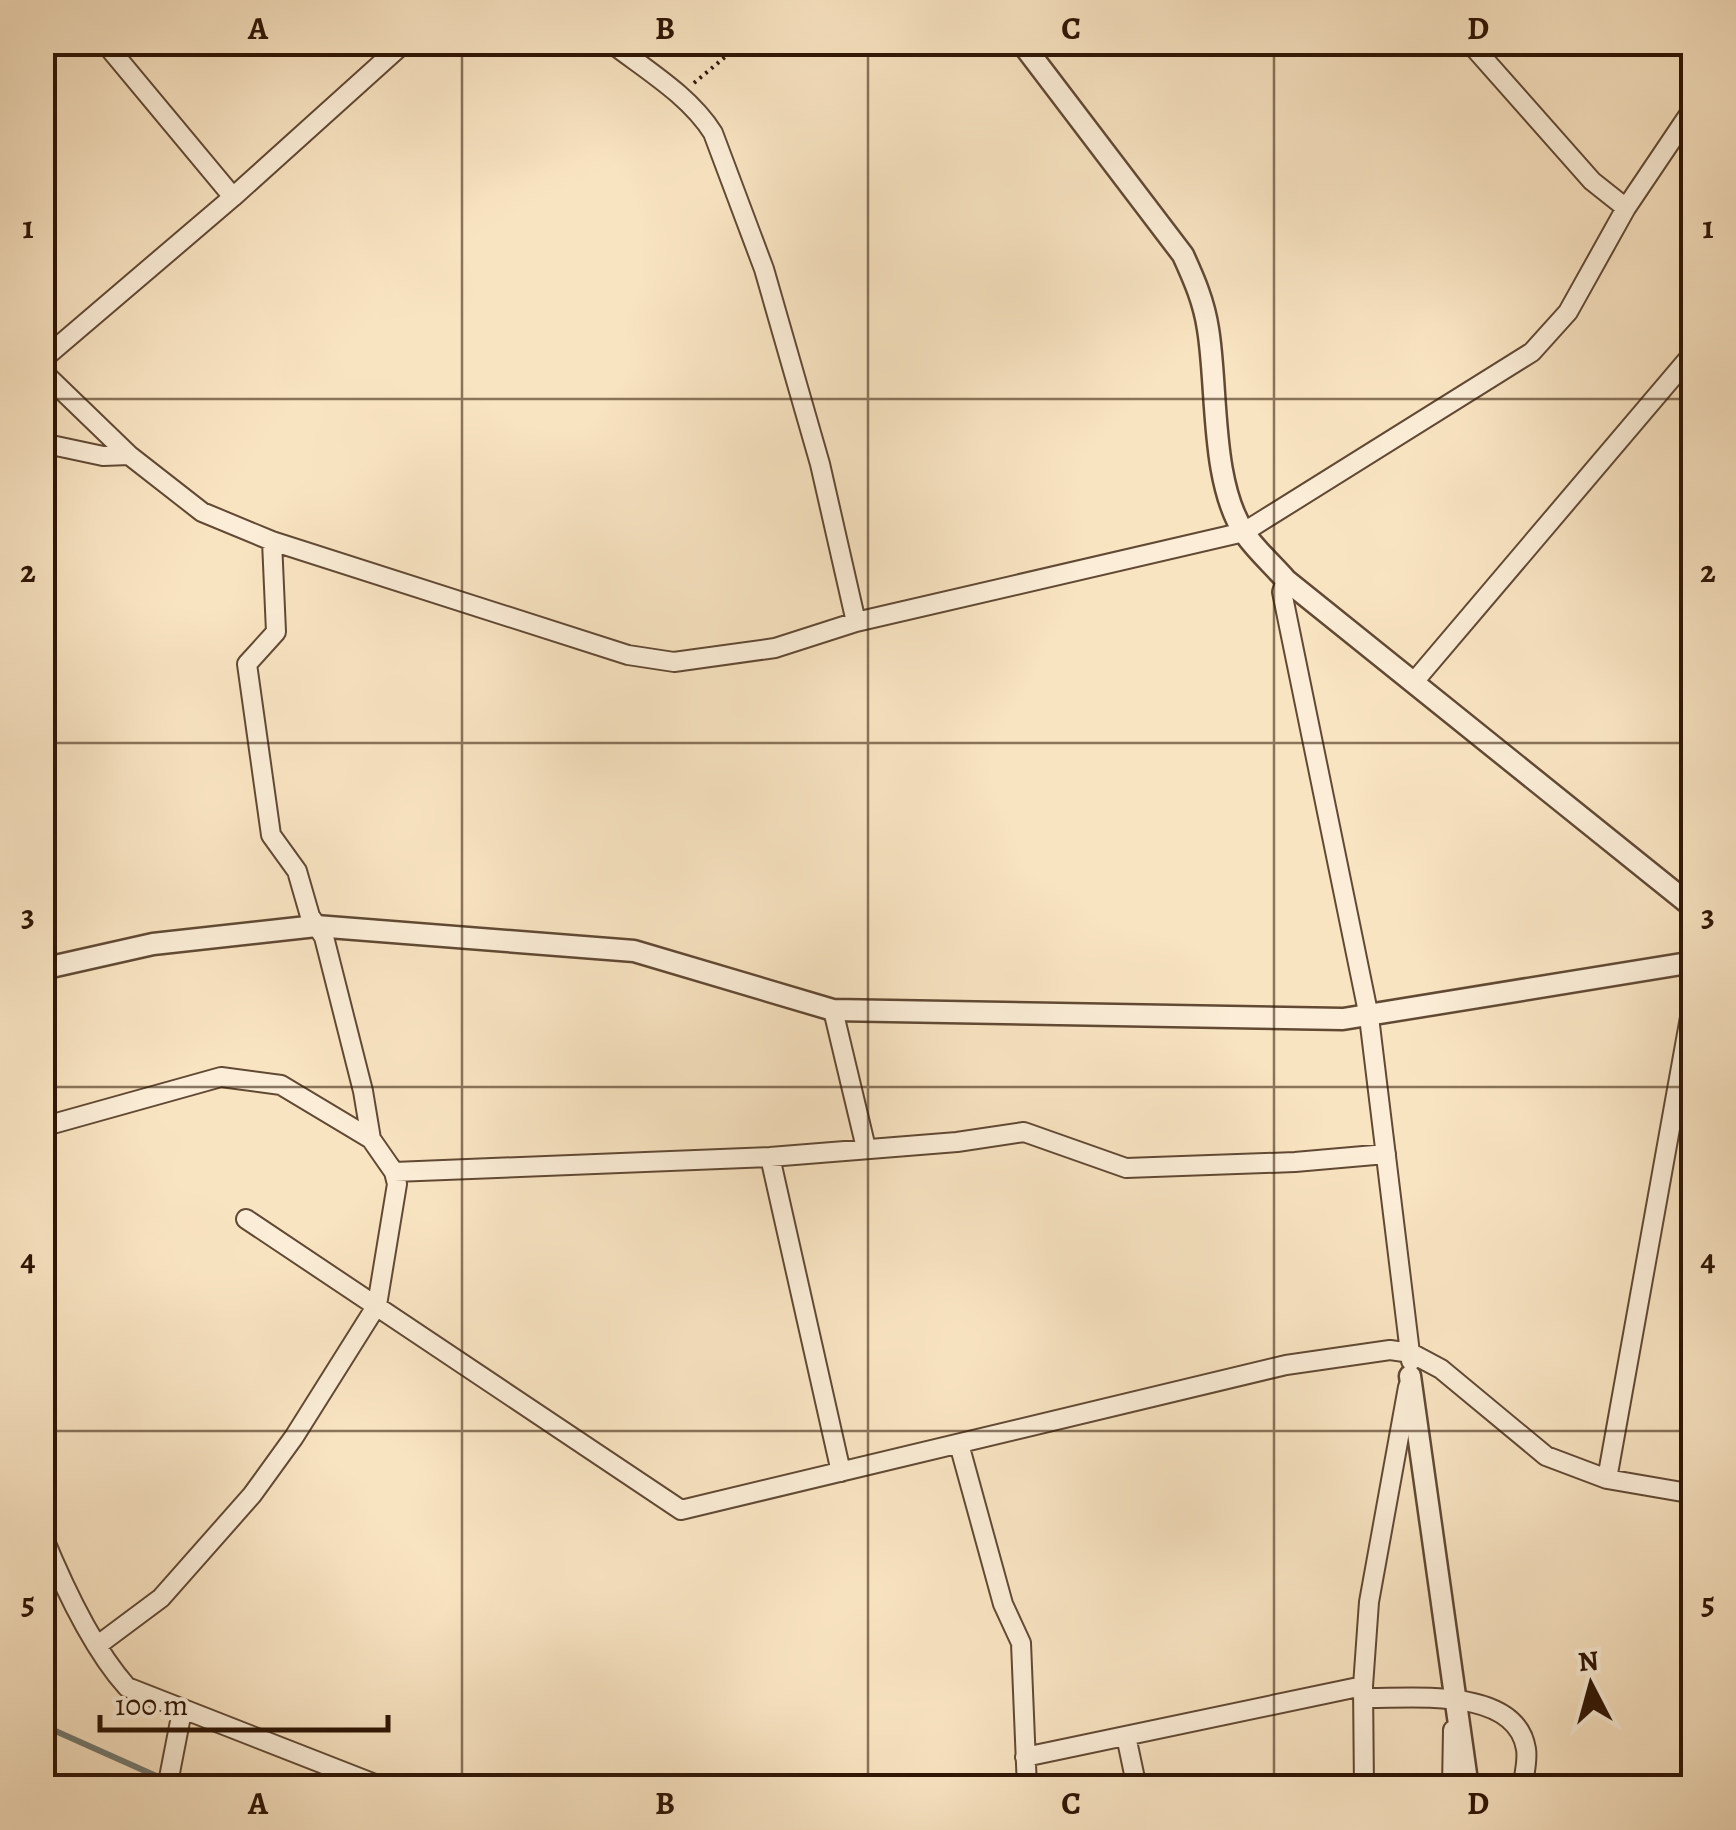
<svg xmlns="http://www.w3.org/2000/svg" width="1736" height="1830" font-family="Alegreya,serif">
<style>
.lines{fill:none;stroke-linecap:round;stroke-linejoin:round}
.stream{stroke:#727a71;stroke-width:6}
.minor-casing{stroke:#614934;stroke-width:22}
.tertiary-casing{stroke:#614934;stroke-width:25}
.path{stroke:#2e1504;stroke-width:4;stroke-dasharray:2.5 5;stroke-linecap:butt}
.minor{stroke:#fbedd7;stroke-width:18}
.tertiary{stroke:#fbedd7;stroke-width:20}
.grid{fill:none;stroke:#2e1504;stroke-width:2.5;stroke-opacity:0.55}
.neatline{fill:none;stroke:#2e1504;stroke-width:4}
.grid-label{font-size:32px;text-anchor:middle;font-weight:bold;fill:#2e1504}
</style>
<rect width="100%" height="100%" fill="#f9e4c2"/>
<filter id="stains"><feTurbulence type="fractalNoise" baseFrequency=".002" numOctaves="4"/><feColorMatrix values="0 0 0 0 .2 0 0 0 0 .09 0 0 0 0 .02 0 0 0 .5 -.17"/></filter>
<radialGradient id="worn" r=".72"><stop offset=".6" stop-color="#630" stop-opacity="0"/><stop offset="1" stop-color="#630" stop-opacity=".3"/></radialGradient>
<g class="lines">
<!-- stream -->
<path class="stream" d="M42,1725L163,1779
M178,1785L183,1788"/>
<!-- minor casing -->
<g class="minor-casing">
<path id="minor" d="M104,42L233,197
M610,42C646,70 689,95 713,133L764,269L820,464L856,622
M1469,42L1592,181L1626,208L1694,107
M42,360L233,197L405,42
M42,371L129,455
M42,443L103,456L129,455L202,512L272,541L628,655L674,662L775,648L856,622L1244,532L1532,352L1568,312L1626,208
M1286,580L1282,592L1369,1017L1411,1361
M1413,683L1694,352
M833,1010L866,1148
M42,1127L221,1077L281,1085L371,1139
M770,1157L841,1472
M394,1172L770,1157L957,1142L1024,1132L1126,1168L1295,1162L1386,1154
M246,1219L681,1510L1286,1365L1390,1350L1411,1353L1441,1369L1546,1456L1607,1479L1694,1494
M959,1444L1003,1604L1021,1643L1027,1788
M1607,1479L1694,995
M42,1534C62,1583 92,1648 127,1687L385,1788
M98,1645L161,1598L252,1495L294,1437L377,1305L397,1184L394,1172L371,1139L363,1091L324,937L310,916L297,871L271,835L247,664L276,632L272,541
M1364,1698C1411,1699 1516,1686 1526,1749C1528,1761 1524,1776 1522,1788
M1126,1736L1137,1788
M1025,1757L1363,1686
M167,1788L182,1711
M1364,1788L1363,1686L1369,1602L1408,1387
M1452,1788L1453,1730"/>
</g>
<!-- tertiary casing -->
<g class="tertiary-casing">
<path id="tertiary" d="M1021,42L1183,255C1194,279 1204,302 1208,329C1218,389 1210,482 1245,534C1256,550 1273,565 1286,580L1694,908
M42,969L153,944L316,926L634,951L833,1010L1343,1019L1694,962
M1410,1376L1468,1788"/>
</g>
<!-- path -->
<path class="path" d="M694,83L743,42"/>
<!-- minor -->
<use href="#minor" class="minor"/>
<!-- tertiary -->
<use href="#tertiary" class="tertiary"/>
</g>
<!-- grid -->
<path class="grid" d="M462,42V1788M868,42V1788M1274,42V1788M42,399H1694M42,743H1694M42,1087H1694M42,1431H1694"/>
<!-- margin -->
<rect width="1736" height="1830" fill="none" stroke="#f9e4c2" stroke-width="110"/>
<!-- north arrow -->
<g transform="translate(1591 1685) rotate(354)" stroke="#fbedd7" stroke-width="8" paint-order="stroke">
<path d="M0-8L18 38L0 25L-18 38Z" fill="#2e1504"/>
<text y="-15" font-size="28" font-weight="bold" text-anchor="middle" fill="#2e1504">N</text>
</g>
<!-- scale -->
<path d="M100 1715v15h288v-15" fill="none" stroke="#2e1504" stroke-width="5"/>
<text x="115" y="1715" font-size="30" fill="#2e1504" stroke="#fbedd7" stroke-width="8" paint-order="stroke">100 m</text>
<rect x="55" y="55" width="1626" height="1720" class="neatline"/>
<g class="grid-label">
<text x="258" y="39">A</text>
<text x="665" y="39">B</text>
<text x="1071" y="39">C</text>
<text x="1478" y="39">D</text>
<text x="28" y="238">1</text>
<text x="1708" y="238">1</text>
<text x="28" y="582">2</text>
<text x="1708" y="582">2</text>
<text x="28" y="926">3</text>
<text x="1708" y="926">3</text>
<text x="28" y="1270">4</text>
<text x="1708" y="1270">4</text>
<text x="28" y="1614">5</text>
<text x="1708" y="1614">5</text>
<text x="258" y="1814">A</text>
<text x="665" y="1814">B</text>
<text x="1071" y="1814">C</text>
<text x="1478" y="1814">D</text>
</g>
<rect width="100%" height="100%" filter="url(#stains)"/>
<rect width="100%" height="100%" fill="url(#worn)"/>
</svg>
